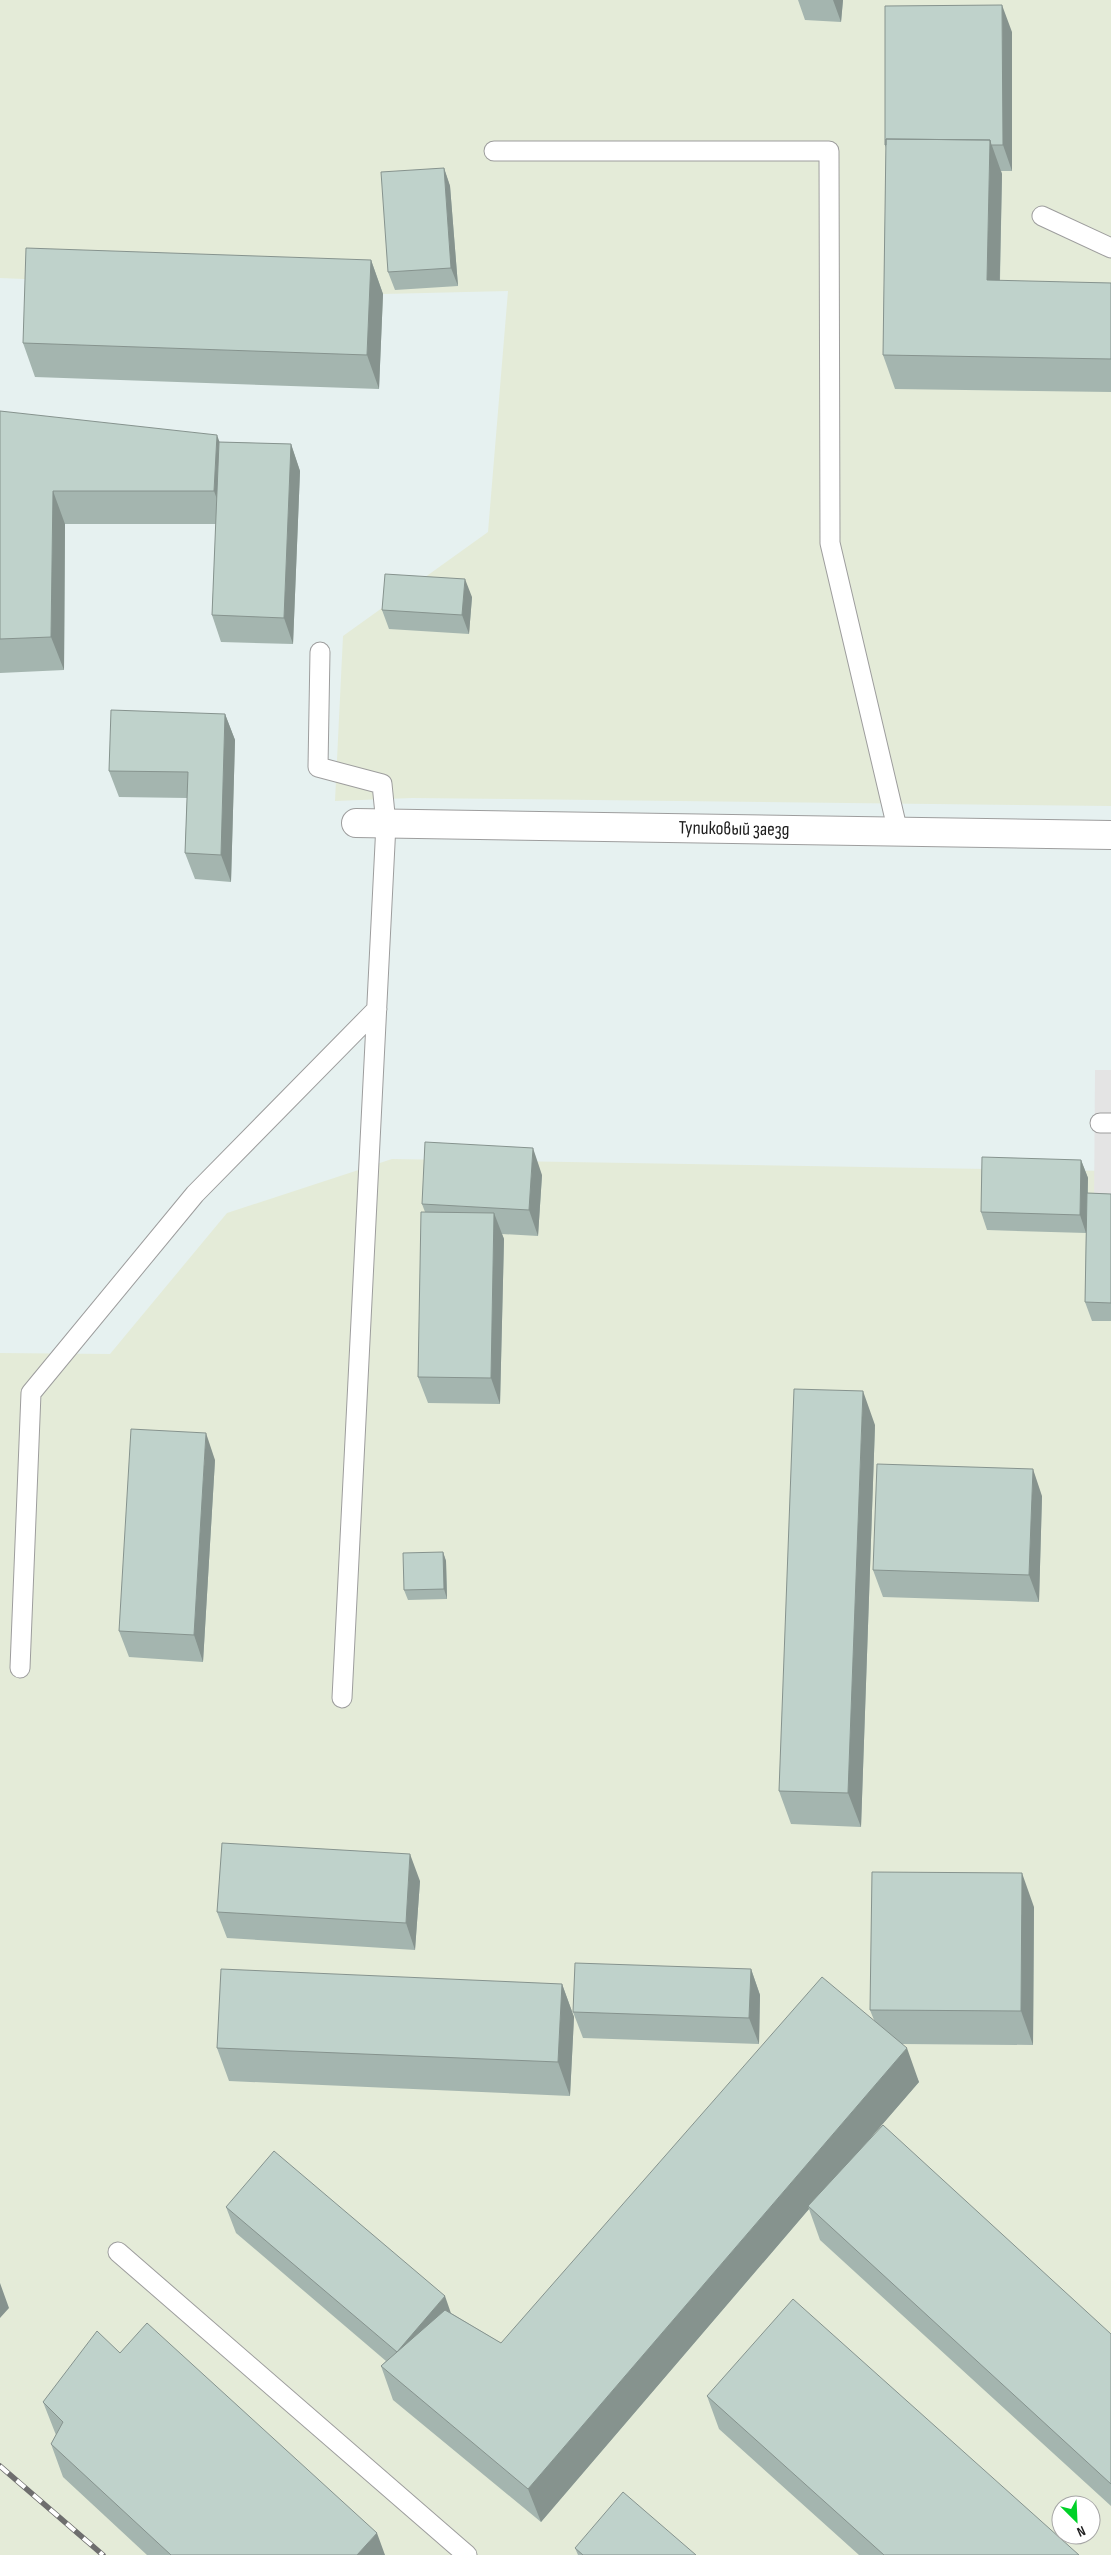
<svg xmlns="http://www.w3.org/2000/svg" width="1111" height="2555" font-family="'Sofia Sans Condensed',sans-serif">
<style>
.industrial{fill:#e4ebd8;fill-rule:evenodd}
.parking{fill:#e4e4e4}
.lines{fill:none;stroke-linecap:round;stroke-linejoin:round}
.service-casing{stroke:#9d9d9d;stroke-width:21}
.minor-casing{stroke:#9d9d9d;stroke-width:30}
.service{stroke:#fff;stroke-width:19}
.minor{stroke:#fff;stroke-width:28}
.rail-casing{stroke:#6e6e6e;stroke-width:5.5}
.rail{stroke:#fff;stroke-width:4;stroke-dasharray:11;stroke-linecap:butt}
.wall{fill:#a4b5af}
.shaded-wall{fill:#86938e}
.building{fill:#bfd2cb;stroke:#86938e}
.labels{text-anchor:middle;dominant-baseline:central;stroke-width:4.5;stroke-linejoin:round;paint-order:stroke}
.street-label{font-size:19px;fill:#202020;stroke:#fff}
</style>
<rect width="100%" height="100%" fill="#e6f1f0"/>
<!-- industrial -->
<path class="industrial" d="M0,0H1111V806L412,798L335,801L343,636L488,532L508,291L383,294L0,278Z
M392,1159L1111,1171V2555H0V1353L110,1354L227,1213ZM1061,2505H1091V2535H1061Z"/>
<!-- parking -->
<path class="parking" d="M1095,1070H1111V1207L1094,1206Z"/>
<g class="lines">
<!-- service casing -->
<g class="service-casing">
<path id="service" d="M494,151H829L830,543L898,832
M1042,216L1111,248
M320,652L318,767L382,784L386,824L342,1698
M1100,1123H1111
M20,1668L31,1393L195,1194L377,1009
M118,2252L467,2555"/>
</g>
<!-- minor casing -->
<g class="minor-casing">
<path id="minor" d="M356,823L1111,835"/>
</g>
<!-- service -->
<use href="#service" class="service"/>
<!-- minor -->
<use href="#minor" class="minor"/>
<!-- rail casing -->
<g class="rail-casing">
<path id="rail" d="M0,2466L103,2555"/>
</g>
<!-- rail -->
<use href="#rail" class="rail"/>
</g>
<!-- wall -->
<path class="wall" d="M798,0H843L841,22L805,20Z
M1012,32V171H1001L1002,174L1000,281L1111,283V392L895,389L883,355L886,148L885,145Z
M444,168L450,186L458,286L395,290L388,272Z
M371,260L383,294L379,389L35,377L23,343Z
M0,411L219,442L291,444L300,471L293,644L221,642L212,615L216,524H65L64,670L0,673Z
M472,597L469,634L389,629L382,610Z
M225,714L235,740L231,882L195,879L185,853L187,798L119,797L109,771Z
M1081,1160L1088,1178V1193L1111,1194V1321H1092L1085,1302L1086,1233L987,1230L981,1212Z
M542,1175L538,1236L502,1234L504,1239L500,1404L428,1403L418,1377L425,1212L422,1204Z
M875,1425L861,1827L791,1824L779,1791Z
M215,1460L203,1662L129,1657L119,1631Z
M1042,1496L1039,1602L883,1597L873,1570Z
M443,1552L446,1561L447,1599L408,1600L404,1590Z
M420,1881L415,1950L227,1938L217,1912Z
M1034,1907L1033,2045L901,2044L919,2082L860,2150L1111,2334V2506L820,2240L809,2209L541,2522L393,2400L381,2366L386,2361L236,2233L226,2207L451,2313L501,2343L874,2020L870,2010Z
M751,1969L760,1995L759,2044L583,2038L573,2012Z
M562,1984L574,2017L570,2096L229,2081L217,2048Z
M120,2353L385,2555H147L63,2477L51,2444L56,2435L43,2402Z
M707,2396L1079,2555H859L719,2429Z
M575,2548L696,2555H578Z"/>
<!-- shaded-wall -->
<path class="shaded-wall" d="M833,0H843L841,22Z
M1002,5L1012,32V171L1003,145Z
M990,140L1002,174L999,314L987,280Z
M444,168L450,186L458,286L451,268Z
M371,260L383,294L379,389L367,355Z
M217,435L229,468L226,524L214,491Z
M291,444L300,471L293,644L284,618Z
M53,491L65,524L64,670L51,637Z
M465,579L472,597L469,634L462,615Z
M225,714L235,740L231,882L221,855Z
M533,1148L542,1175L538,1236L529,1210Z
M1081,1160L1088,1178L1086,1233L1080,1215Z
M494,1213L504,1239L500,1404L491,1378Z
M863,1391L875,1425L861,1827L848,1793Z
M206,1433L215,1460L203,1662L194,1635Z
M1033,1469L1042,1496L1039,1602L1029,1575Z
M443,1552L446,1561L447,1599L444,1589Z
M410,1854L420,1881L415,1950L406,1923Z
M1022,1873L1034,1907L1033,2045L1021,2011Z
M751,1969L760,1995L759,2044L749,2018Z
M562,1984L574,2017L570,2096L558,2062Z
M907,2048L919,2082L810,2208L808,2206L809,2209L541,2522L528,2489Z
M0,2283L9,2308L0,2318Z
M445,2296L454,2322L397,2352Z
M377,2533L385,2555H357Z"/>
<!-- building -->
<path class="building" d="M1002,5L1003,145H991L990,140L886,139V145H885V6Z
M886,139L990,140L987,280L1111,283V359L883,355Z
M444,168L451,268L388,272L381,172Z
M26,248L371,260L367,355L23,343Z
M0,411L217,435L214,491H53L51,637L0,639Z
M219,442L291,444L284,618L212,615Z
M385,574L465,579L462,615L382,610Z
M111,710L225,714L221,855L185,853L188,772L109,771Z
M425,1142L533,1148L529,1210L422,1204Z
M982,1157L1081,1160L1080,1215L981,1212Z
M1087,1193L1111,1194V1303L1085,1302Z
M421,1212L494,1213L491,1378L418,1377Z
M794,1389L863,1391L848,1793L779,1791Z
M131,1429L206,1433L194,1635L119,1631Z
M877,1464L1033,1469L1029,1575L873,1570Z
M443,1552L444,1589L404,1590L403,1553Z
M222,1843L410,1854L406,1923L217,1912Z
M872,1872L1022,1873L1021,2011L870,2010Z
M575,1963L751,1969L749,2018L573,2012Z
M221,1969L562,1984L558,2062L217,2048Z
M822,1977L907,2048L528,2489L381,2366L445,2310L501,2343Z
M883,2125L1111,2334V2484L808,2206Z
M274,2151L445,2296L397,2352L226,2207Z
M793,2299L1079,2555H884L707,2396Z
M147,2323L377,2533L357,2555H171L51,2444L63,2422L43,2402L97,2331L120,2353Z
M623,2492L696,2555H583L575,2548Z"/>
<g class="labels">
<!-- street labels -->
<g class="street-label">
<text transform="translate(734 829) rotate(1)">Тупиковый заезд</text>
</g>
</g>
<!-- north arrow -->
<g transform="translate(1076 2520) rotate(156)"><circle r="24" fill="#ffffff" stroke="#a6a6a6"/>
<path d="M0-4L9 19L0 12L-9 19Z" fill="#00d128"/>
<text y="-8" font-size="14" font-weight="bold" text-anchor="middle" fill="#202020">N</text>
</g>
</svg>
